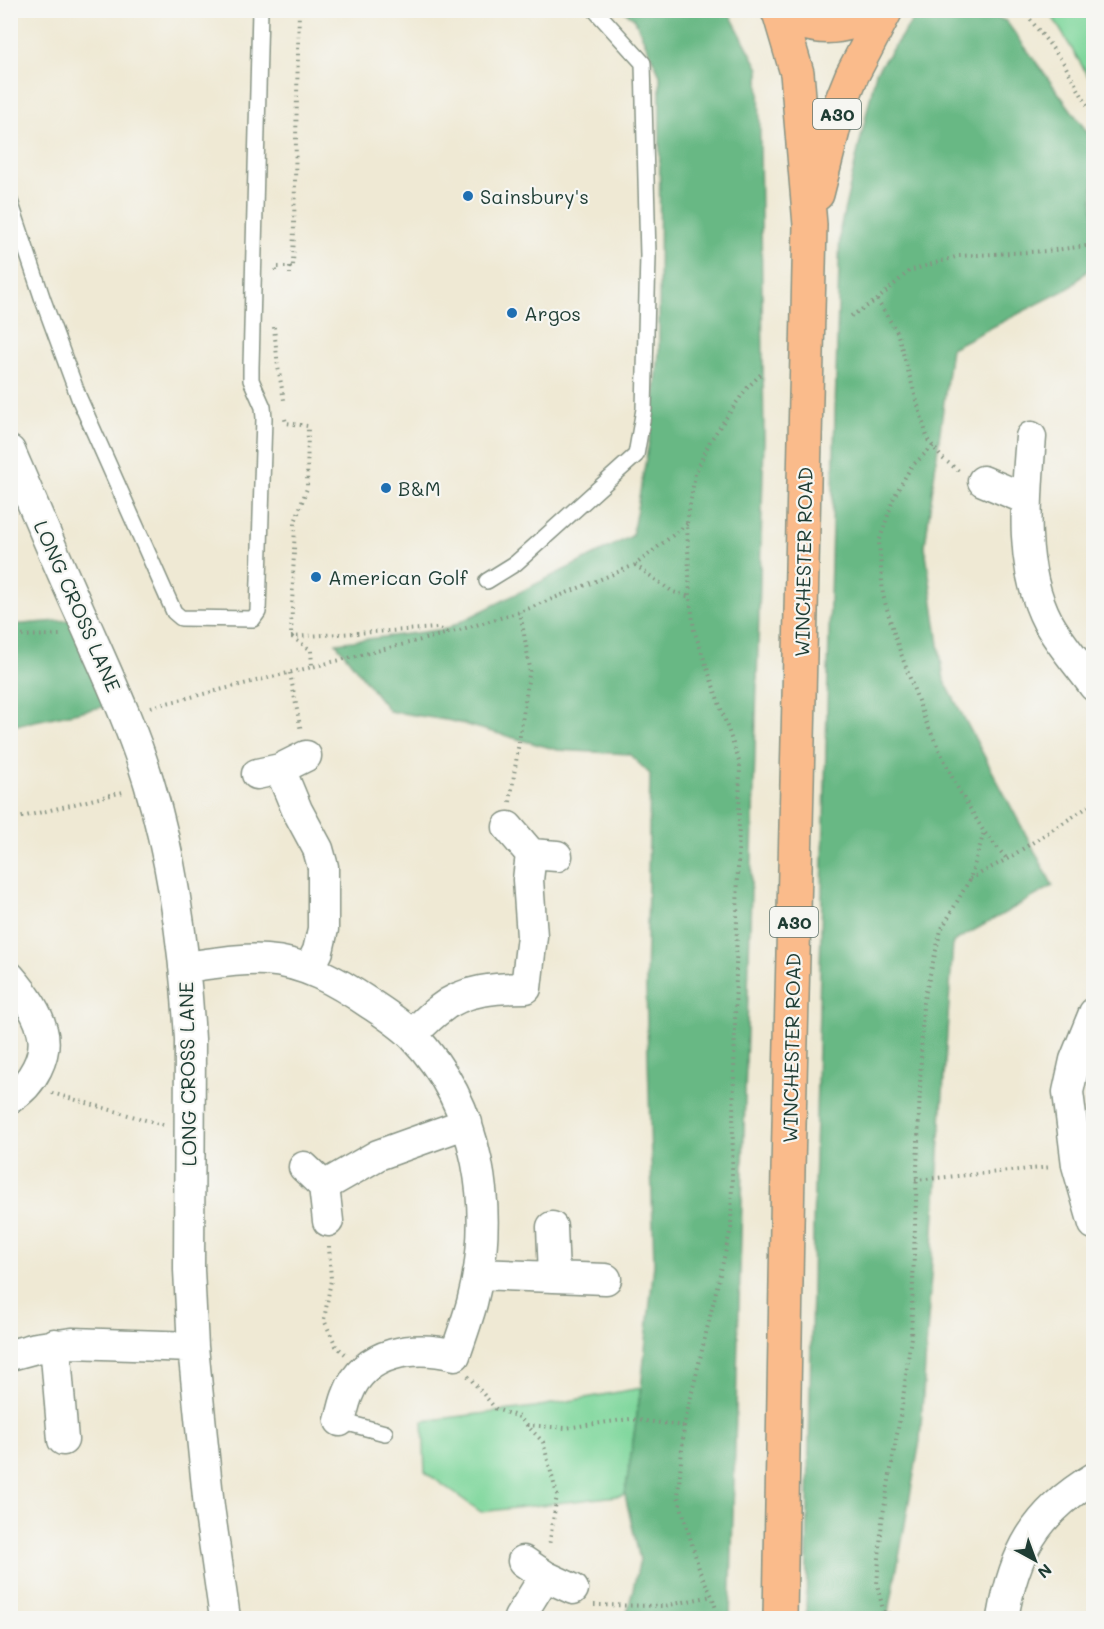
<svg xmlns="http://www.w3.org/2000/svg" width="1104" height="1629" font-family="Mali,sans-serif">
<style>
.green{fill:#7fd79c;stroke:#4f8a68;stroke-width:1.5}
.forest{fill:#67b884;stroke:#437a5c;stroke-width:1.5}
.lines{fill:none;stroke-linecap:round;stroke-linejoin:round}
.service-casing{stroke:#879384;stroke-width:18}
.minor-casing{stroke:#879384;stroke-width:33}
.primary-casing{stroke:#879384;stroke-width:36}
.path{stroke:#879384;stroke-width:4;stroke-dasharray:1.5 4.5;stroke-linecap:butt}
.service{stroke:#fff;stroke-width:15}
.minor{stroke:#fff;stroke-width:30}
.primary{stroke:#fabb8b;stroke-width:33}
.poi-dot{fill:#1f6fb2;stroke:#f6f6f2;stroke-width:2}
.labels{text-anchor:middle;dominant-baseline:central;stroke-width:4.5;stroke-linejoin:round;paint-order:stroke}
.shield{fill:#f6f6f2;stroke:#60746d;stroke-width:1.5}
.shield-label{font-size:18px;font-weight:bold;fill:#1f3d34}
.poi-label{font-size:20px;fill:#1f3d34;stroke:#f6f6f2;text-anchor:start}
.street-label{font-size:20px;fill:#1f3d34;stroke:#f6f6f2}
</style>
<rect width="100%" height="100%" fill="#f6f6f2"/>
<filter id="ink" filterUnits="userSpaceOnUse"><feTurbulence type="fractalNoise" baseFrequency=".0167" numOctaves="2"/><feDisplacementMap in="SourceGraphic" scale="12" xChannelSelector="R" yChannelSelector="G"/><feConvolveMatrix kernelMatrix="1 2 1 2 8 2 1 2 1" color-interpolation-filters="sRGB"/></filter>
<filter id="wash" filterUnits="userSpaceOnUse"><feTurbulence type="fractalNoise" baseFrequency=".008" numOctaves="4" result="noise"/><feDisplacementMap in="SourceGraphic" scale="24" xChannelSelector="R" yChannelSelector="G"/><feGaussianBlur stdDeviation="1.35" result="paint"/><feColorMatrix in="noise" values="0 0 0 0 0 0 0 0 0 0 0 0 0 0 0 0 0 1.4 0 .05"/><feComposite in="paint" operator="in"/></filter>
<g filter="url(#wash)">
<rect width="100%" height="100%" fill="#efe9d4"/>
<!-- green -->
<path class="green" d="M1049,11H1093V84Z
M641,1388L625,1495L481,1512L425,1472L423,1421L535,1407Z"/>
<!-- forest -->
<path class="forest" d="M624,11H728L759,69L764,439L730,1618H626L640,1560L625,1495L641,1388L654,1264L646,988L650,774L629,754L558,750L452,721L389,711L336,643L446,629L632,536L651,431L659,353L660,75L634,18Z
M929,11H980L1006,21L1093,140V265L1071,287L951,348L925,546L944,680L1053,886L953,942L920,1441L888,1618H806L813,1229L840,229L876,72L917,14Z
M70,620L112,705L11,726V625Z"/>
</g>
<g filter="url(#ink)">
<g class="lines">
<!-- service casing -->
<g class="service-casing">
<path id="service" d="M10,201L43,300L79,398L174,612L181,618L253,619L258,612L264,418L263,407L251,380V367L260,10
M487,581L516,563L636,455L644,409L648,256L643,63L595,10
M340,1421L385,1433"/>
</g>
<!-- minor casing -->
<g class="minor-casing">
<path id="minor" d="M1031,437C1026,497 1019,567 1048,622C1060,644 1079,665 1094,686
M10,451C33,504 55,557 79,610C104,667 131,723 149,783C174,865 185,953 190,1039L189,1270L193,1347L209,1507L225,1618
M983,481L1026,499
M280,769L297,810L318,849L323,867V929L318,951L309,969
M257,774L280,769L306,756
M508,827L531,854L557,856
M184,967C211,964 239,958 266,960C304,962 338,982 369,1003C384,1013 400,1023 413,1036C480,1106 496,1211 472,1303C467,1321 461,1338 455,1355C415,1345 365,1350 348,1394C344,1403 343,1412 340,1421
M10,977C23,992 37,1010 42,1030C49,1055 32,1085 10,1098
M1094,1013L1075,1060L1068,1092L1077,1165L1094,1224
M412,1035C421,1026 430,1016 440,1009C464,989 497,988 526,988L532,936L528,880L531,854
M304,1167L324,1186L328,1221
M324,1186L378,1155L467,1123
M552,1227L554,1276
M478,1274L606,1279
M55,1344L63,1440
M10,1355L36,1348L72,1343L193,1347
M523,1561L545,1576L573,1589
M519,1618L545,1576
M1003,1618C1014,1553 1035,1513 1094,1478"/>
</g>
<!-- primary casing -->
<g class="primary-casing">
<path id="primary" d="M777,10C812,32 842,32 878,10
M779,12L797,73L810,225L788,1169L780,1618
M817,194L839,107L852,75L886,10"/>
</g>
<!-- path -->
<path class="path" d="M1023,10L1063,62L1094,117
M290,267L293,268L299,10
M276,271V267H290V274
M877,300L897,332L928,440L942,458L959,471
M851,316L877,300L909,271L959,256L1047,251L1094,245
M274,327L278,367L284,400
M285,419L286,423L308,426L307,488L295,522L291,637
M933,446L911,467L894,497L879,542L883,595L895,637L925,720L956,785L984,832L1007,859
M635,565L673,592L690,597
M10,636L61,635
M291,637L438,628L448,633
M292,637L311,650L312,666
M290,673L301,731
M151,707L449,633L520,612L635,565L687,524
M510,802L530,668L520,612
M10,820L123,792
M970,879L1007,859L1094,803
M52,1093L163,1125
M915,1180L1052,1167
M329,1246L331,1280L324,1320L336,1346L345,1354
M468,1376L496,1409L519,1417L543,1442L557,1495L549,1546
M527,1425L565,1428L630,1419L684,1426
M594,1605L665,1606L712,1596
M883,1612L919,1618
M719,1618L712,1596L700,1572L678,1496L684,1426L731,1228L740,764L694,630L690,597L687,523L695,474L710,441L746,389L763,372
M885,1618L877,1584L882,1520L902,1406L911,1337L923,1003L941,930L970,879L984,832"/>
<!-- service -->
<use href="#service" class="service"/>
<!-- minor -->
<use href="#minor" class="minor"/>
<!-- primary -->
<use href="#primary" class="primary"/>
</g>
</g>
<!-- markers -->
<g class="poi-dot">
<circle cx="468" cy="196" r="6"/>
<circle cx="512" cy="313" r="6"/>
<circle cx="386" cy="488" r="6"/>
<circle cx="316" cy="577" r="6"/>
</g>
<g class="labels">
<!-- shield labels -->
<g class="shield">
<rect x="813" y="99" width="48" height="30" rx="4.5"/>
<rect x="770" y="907" width="48" height="30" rx="4.5"/>
</g>
<g class="shield-label">
<text x="837" y="114">A30</text>
<text x="794" y="922">A30</text>
</g>
<!-- poi labels -->
<g class="poi-label">
<text x="480" y="196">Sainsbury's</text>
<text x="524" y="313">Argos</text>
<text x="398" y="488">B&amp;M</text>
<text x="328" y="577">American Golf</text>
</g>
<!-- street labels -->
<g class="street-label">
<text transform="translate(803 562) rotate(-89)">WINCHESTER ROAD</text>
<text transform="translate(78 606) rotate(66)">LONG CROSS LANE</text>
<text transform="translate(791 1048) rotate(-89)">WINCHESTER ROAD</text>
<text transform="translate(187 1074) rotate(-91)">LONG CROSS LANE</text>
</g>
</g>
<!-- margin -->
<rect width="1104" height="1629" fill="none" stroke="#f6f6f2" stroke-width="36"/>
<!-- north arrow -->
<g transform="translate(1035 1560) rotate(139)" stroke="#f6f6f2" stroke-width="4.5" paint-order="stroke">
<path d="M0-4.5L10 22L0 15L-10 22Z" fill="#1f3d34"/>
<text y="-9" font-size="16" font-weight="bold" text-anchor="middle" fill="#1f3d34">N</text>
</g>
</svg>
